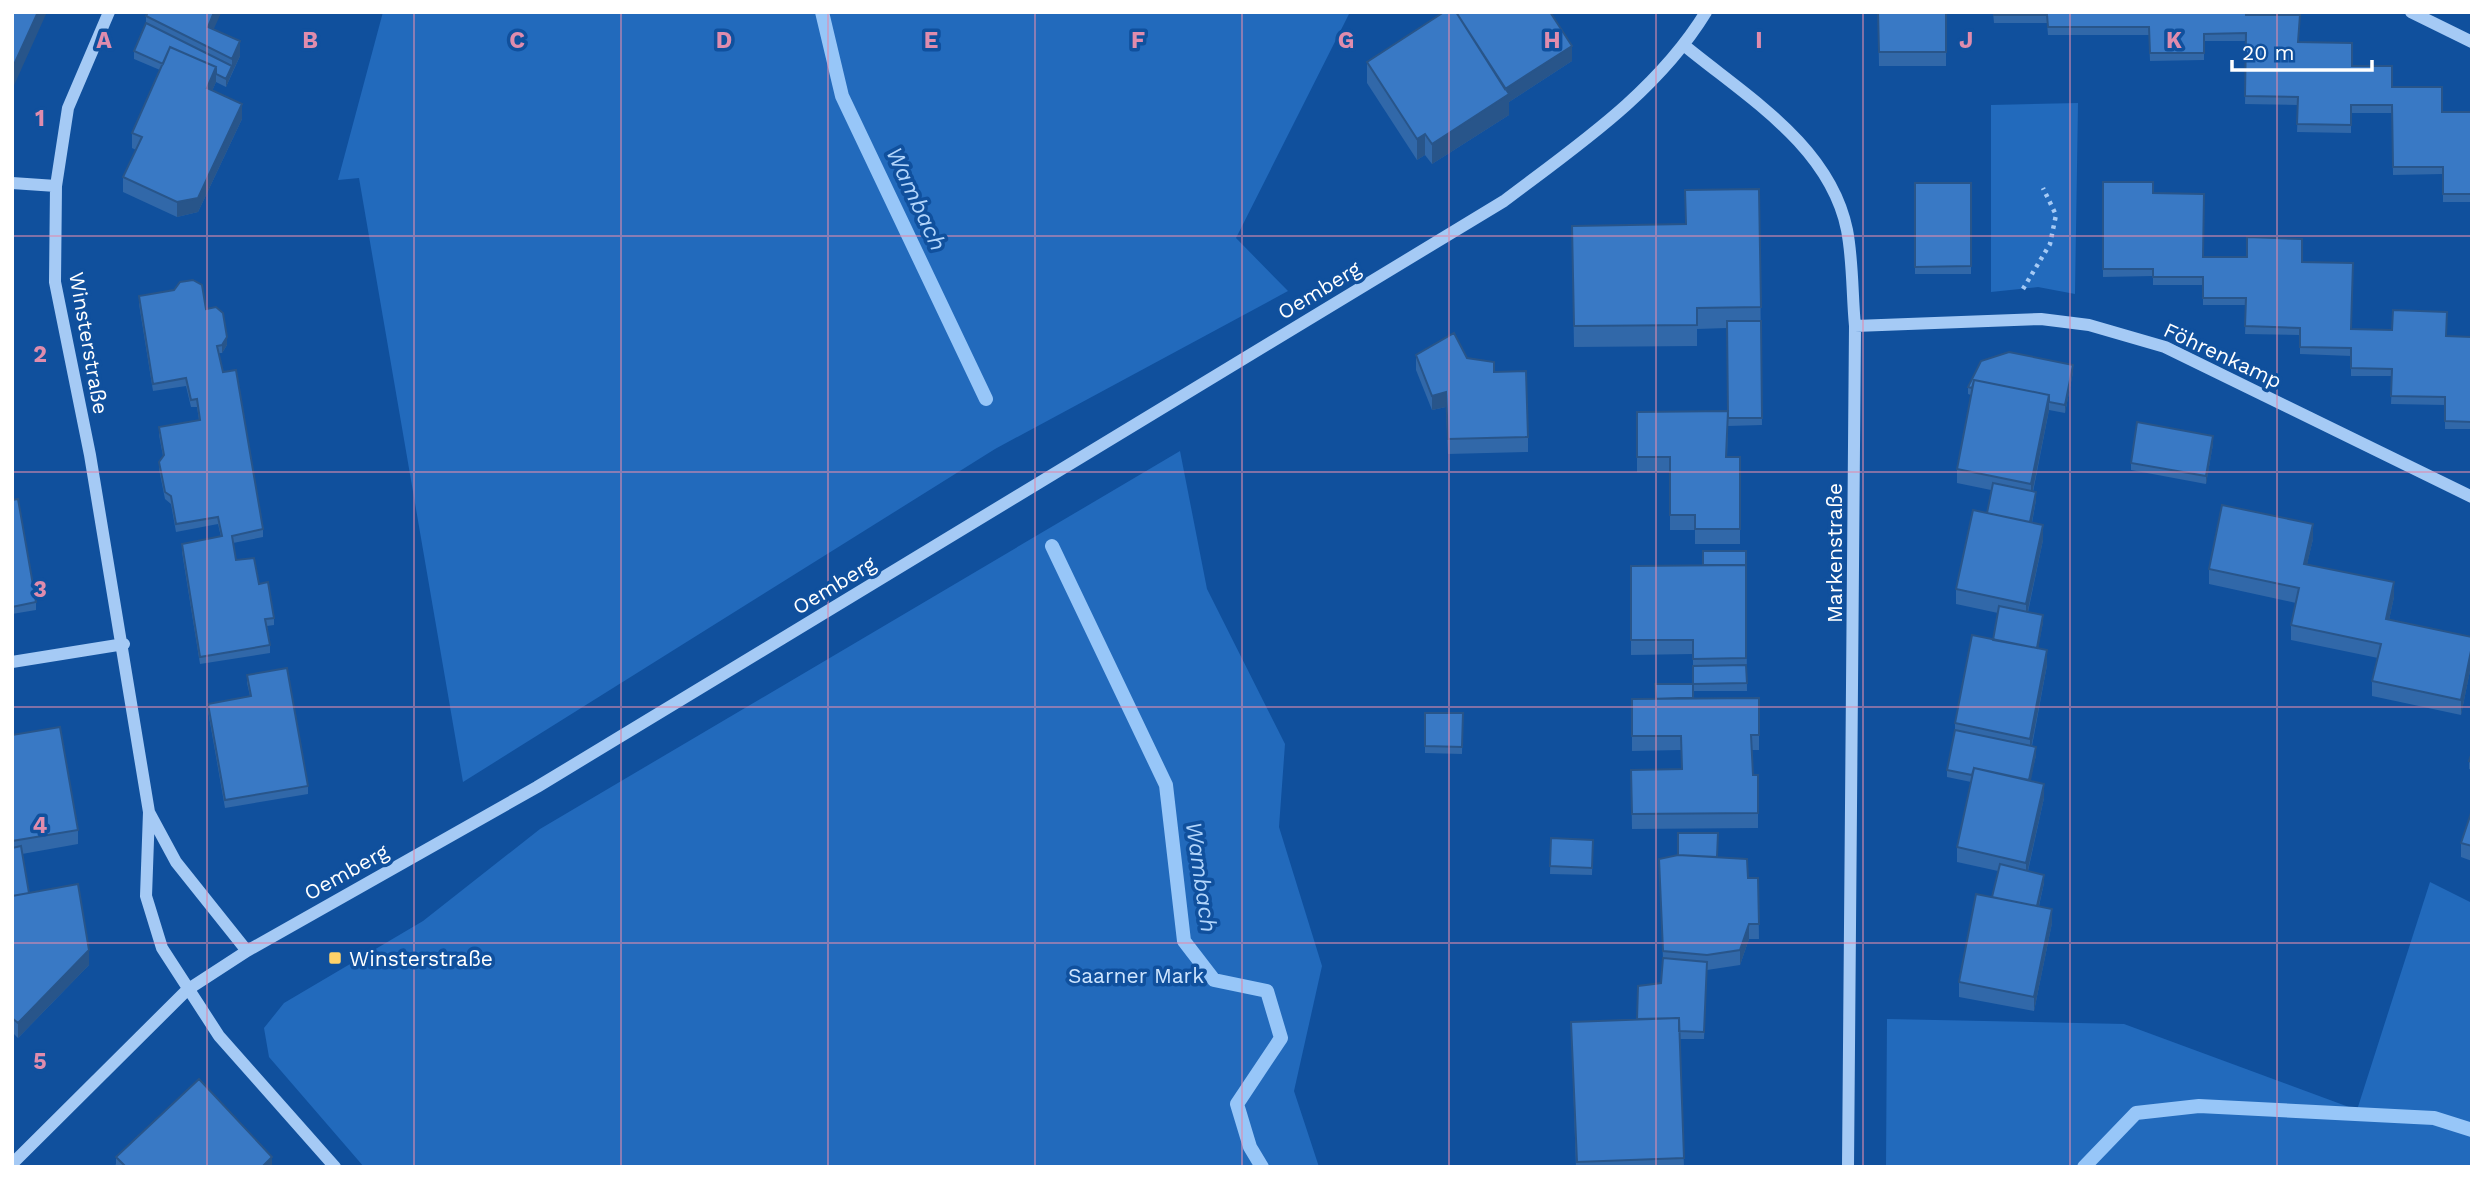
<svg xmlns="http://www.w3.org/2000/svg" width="2484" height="1179" font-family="'Work Sans',sans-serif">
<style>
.green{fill:#226abc}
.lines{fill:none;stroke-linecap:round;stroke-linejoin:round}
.stream{stroke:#97c6f8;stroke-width:14}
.path{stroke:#a5caf5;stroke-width:4.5;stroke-dasharray:3.5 5;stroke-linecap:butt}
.minor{stroke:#a5caf5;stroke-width:12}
.wall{fill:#3168a9}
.shaded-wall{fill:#28558a}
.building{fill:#3979c5;stroke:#28558a;stroke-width:2}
.grid{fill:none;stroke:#e08cad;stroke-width:2;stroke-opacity:0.55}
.poi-dot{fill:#ffd269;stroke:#10509d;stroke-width:2.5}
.labels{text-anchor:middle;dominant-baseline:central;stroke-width:7;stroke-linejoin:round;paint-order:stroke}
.street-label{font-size:21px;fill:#fff;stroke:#10509d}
.poi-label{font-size:21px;fill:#fff;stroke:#10509d;text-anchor:start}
.park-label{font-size:21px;fill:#cee5fe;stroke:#10509d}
.water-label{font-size:23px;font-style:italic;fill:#b2d5fb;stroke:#10509d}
.grid-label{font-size:23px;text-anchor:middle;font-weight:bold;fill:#e08cad;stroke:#10509d;stroke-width:7;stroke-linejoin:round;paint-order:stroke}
</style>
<rect width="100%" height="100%" fill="#10509d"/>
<!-- green -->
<path class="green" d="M383,12H1350L1236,238L1288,291L995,449L463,782L359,178L338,180Z
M2078,103L2075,294L2038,287L1991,292V105Z
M1180,451L1207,589L1285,744L1279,827L1322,966L1294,1091L1319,1167H364L269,1057L264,1028L284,1003L423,921L540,829Z
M2430,882L2472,903V1167H1886L1887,1019L2124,1024L2357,1110Z"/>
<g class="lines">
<!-- stream -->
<path class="stream" d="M822,12L842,96L986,399
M1052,546L1166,785L1184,941L1214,980L1267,991L1281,1038L1237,1104L1250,1147L1262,1167
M2084,1167L2136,1113L2199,1106L2434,1118L2472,1130"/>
<!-- path -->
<path class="path" d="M2023,289L2050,244L2056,215L2043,188"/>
<!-- minor -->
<path class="minor" d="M109,12L68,108L56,186L55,282L90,455L149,812L146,896L162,948L219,1036L335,1167
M2411,12L2472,42
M1685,46C1747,97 1830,146 1847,230C1853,261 1852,295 1855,326L1848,1167
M12,183L56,186
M1855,326L2041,319L2089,325L2165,347L2472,497
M12,662L124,644
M149,812L176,862L247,951
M12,1164L187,990L247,951L537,787L1504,201C1578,145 1657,92 1706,12"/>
</g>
<!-- wall -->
<path class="wall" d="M221,12L213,29L240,56L226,87L216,82L212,91L242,119L198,212L177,217L123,192V177L136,150L132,148V133L160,70L134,59V51L146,23V16Z
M1878,12H1946V66H1879Z
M1993,12L2246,15L2299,42L2352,66L2392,87L2442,112H2472V202H2443V174L2393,175L2392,113H2351V133L2297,132L2298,105L2245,104L2246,41H2204V60L2150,61L2149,35H2048L2047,23H1994Z
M1572,61L1509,102V115L1432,164L1425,155L1417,160L1367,83V62Z
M2103,182L2153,193L2203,257L2302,262L2351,329L2447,336L2472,337V429H2445V405L2391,404L2392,376H2351V356L2300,354V335L2245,334L2246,305H2203V285H2153V276L2103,277Z
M1915,183H1971V274H1915Z
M1759,189L1762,425L1728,426L1727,457H1740V544H1695V530H1670V472H1637V412L1728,411L1727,328L1697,329V346L1574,347L1572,226L1686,224Z
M139,296L206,309L227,345L222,353H219L223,372L263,529V537L233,543L236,560L259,584L274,618V625L267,626L270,645V653L200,664L182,552V544L221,537L218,524L176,532L171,504L165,499L159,469V462L163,456L159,435V427L199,420L197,407H191L186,386L153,391L139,304Z
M1416,355L1467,358L1494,372L1528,437V452L1448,454L1446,407L1432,410L1416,370Z
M2073,372L2065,413L2049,410L2033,492L2036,500L2032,523L2043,540L2028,612L2043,622L2038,648L2047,665L2032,746L2036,755L2030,781L2044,798L2028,871L2044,883L2039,906L2052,923L2034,1011L1959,997V982L1992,897L1998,871L1957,862V847L1971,782L1947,777V770L1955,730V723L1993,640L1998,613L1956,604V589L1987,513L1991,490L1957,483V469L1971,395L1968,394V387Z
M2213,444L2206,484L2131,470V463Z
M12,500L36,602V610L12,614Z
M2313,539L2307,564L2394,597L2389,620L2472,637V661L2461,715L2372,696V681L2378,658L2291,640V625L2296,603L2209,584V569Z
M1746,551L1747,691H1693V698H1759V750H1752L1753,775H1758V828L1632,829L1631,770L1681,769V750L1632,751V699H1656L1693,684V654L1631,655V566L1703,565Z
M247,675L308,786V794L225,808L208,711V704L250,696L247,683Z
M1425,713H1463L1462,754L1425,753Z
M12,735L78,830V844L22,854L29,893L89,965L18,1038L12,1032Z
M2472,752V770L2469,769V761Z
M2472,810V861L2461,857V843Z
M1551,838L1593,840L1592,875L1550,874Z
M1717,857L1748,878H1758L1759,939H1749L1740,965L1707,970L1704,1039H1679L1684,1167H1576L1571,1022L1637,1019L1661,983L1663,960L1659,859Z
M116,1157L272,1167H114L116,1164Z"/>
<!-- shaded-wall -->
<path class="shaded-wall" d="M38,12H47L12,90V69Z
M214,12H221V13L208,42V27Z
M240,41V56L232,73V59Z
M1572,46V61L1509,102V115L1432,164V144L1503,91Z
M232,66V73L226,87V79Z
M216,67V82L207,103V88Z
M242,104V119L198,212L177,217V202Z
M1425,134V155L1417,160V139Z
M227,337V345L222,353V345Z
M2073,365V372L2065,413V405Z
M1446,392V407L1432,410V396Z
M2049,395V410L2031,499V484Z
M2213,436V444L2206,484V476Z
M2036,492V500L2029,537V529Z
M2313,524V539L2304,578V564Z
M2043,525V540L2026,619V604Z
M2394,582V597L2386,634V619Z
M2043,615V622L2036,662V655Z
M2472,646V661L2461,715V700Z
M2047,650V665L2030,753V739Z
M2036,747V755L2028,795V787Z
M2044,784V798L2026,878V863Z
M2044,875V883L2035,921V914Z
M2052,909V923L2034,1011V997Z
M1749,924V939L1740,965V950Z
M89,950V965L18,1038V1023Z
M272,1157V1167H262Z"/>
<!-- building -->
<path class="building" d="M12,12H38L12,69Z
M148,12H214L208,27L240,41L232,59L146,16Z
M1444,12H1456L1509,94L1432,144L1425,134L1417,139L1367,62Z
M1456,12H1550L1572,46L1505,89Z
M1878,12H1946V52H1879Z
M1994,12H2246V15H2300L2298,42L2352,43V66H2392V87H2442V112H2472V194H2443V167H2393L2392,105H2351V125L2297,124L2298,97L2245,96L2246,33L2204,34V53H2150L2149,27H2048L2047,15H1994Z
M146,23L232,66L226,79L216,74V67L170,47L163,64L134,51Z
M170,47L216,67L207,88L242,104L198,198L177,202L123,177L142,137L132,133Z
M2103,182H2153V193L2204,194L2203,257H2247V237L2302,239V262L2353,263L2351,329L2392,330L2393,310L2447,312L2446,336L2472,337V422L2445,421V397L2391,396L2392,369L2351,368V348L2300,347V328L2245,326L2246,298H2203V277H2153V269H2103Z
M1915,183H1971V266L1915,267Z
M1759,189L1761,307L1697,308V325L1574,326L1572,226L1686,224L1685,190Z
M193,280L202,285L206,309L216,307L223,313L227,337L222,345L217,346L223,372L236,370L263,529L232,536L236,560L254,558L259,584L268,582L274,618L265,619L270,645L200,657L182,544L222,536L218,517L176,524L171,496L165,492L159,462L164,455L159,427L200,420L197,399L191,400L186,378L153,384L139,296L174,290L180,282Z
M1727,321H1761L1762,418H1728Z
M1454,333L1467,358L1494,362V372L1526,371L1528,437L1448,439L1446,392L1432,396L1416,355Z
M2009,352L2073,365L2065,405L2049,402V395L1974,380L1972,388L1968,387L1981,361Z
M1974,380L2049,395L2031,484L1957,469Z
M1728,411L1726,457H1740V529H1695V515H1670V457H1637V412Z
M2137,422L2213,436L2206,476L2131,463Z
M1993,483L2036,492L2030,522L1987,513Z
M18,499L36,602L12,607V500Z
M2222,505L2313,524L2304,564L2394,582L2386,619L2472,637V646L2461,700L2372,681L2381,644L2291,625L2299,588L2209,569Z
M1973,510L2043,525L2026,604L1956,589Z
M1703,551H1746V567V565H1703Z
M1746,565V658L1693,659V640H1631V566Z
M1999,606L2043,615L2037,648L1993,640Z
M1972,635L2047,650L2030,739L1955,723Z
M1746,665L1747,683L1693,684V666Z
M287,668L308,786L225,800L208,704L251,696L247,675Z
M1655,684H1693V698L1656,699Z
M1759,698V735H1751L1753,775H1758V813L1632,814L1631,770L1682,769L1681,736H1632V699Z
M1425,713H1463L1462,747L1425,746Z
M60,727L78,830L12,841V735Z
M1955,730L2036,747L2029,780L1974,768L1972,775L1947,770Z
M2472,752V762L2469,761Z
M1974,768L2044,784L2026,863L1957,847Z
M2472,810V846L2461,843Z
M1678,833H1718L1717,857L1678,855Z
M1551,838L1593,840L1592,868L1550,866Z
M21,846L29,893L12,896V848Z
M1678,855L1747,859L1748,878H1758L1759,924H1749L1740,950L1707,955L1663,951L1659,859Z
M2000,864L2044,875L2037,906L1992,897Z
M78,884L89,950L18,1023L12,1018V896Z
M1976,894L2052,909L2034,997L1959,982Z
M1663,958L1707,962L1704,1032L1679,1031V1018L1637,1019L1638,986L1661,983Z
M1679,1018L1684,1158L1577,1162L1571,1022Z
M199,1079L272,1157L262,1167H126L116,1157Z"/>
<!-- grid -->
<path class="grid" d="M207,12V1167M414,12V1167M621,12V1167M828,12V1167M1035,12V1167M1242,12V1167M1449,12V1167M1656,12V1167M1863,12V1167M2070,12V1167M2277,12V1167M12,236H2472M12,472H2472M12,707H2472M12,943H2472"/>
<!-- markers -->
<rect class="poi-dot" x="328" y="951" width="14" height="14" rx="3.5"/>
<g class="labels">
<!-- street labels -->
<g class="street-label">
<text transform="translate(1319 290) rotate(-31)">Oemberg</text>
<text transform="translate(89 343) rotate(80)">Winsterstraße</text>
<text transform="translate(2223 355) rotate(25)">Föhrenkamp</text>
<text transform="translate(1834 553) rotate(-90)">Markenstraße</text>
<text transform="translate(834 585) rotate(-31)">Oemberg</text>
<text transform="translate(346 872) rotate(-29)">Oemberg</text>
</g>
<!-- poi labels -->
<g class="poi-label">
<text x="349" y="958">Winsterstraße</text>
</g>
<!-- park labels -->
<g class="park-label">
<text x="1136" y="975">Saarner Mark</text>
</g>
<!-- water labels -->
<g class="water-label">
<text transform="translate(916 199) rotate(65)">Wambach</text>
<text transform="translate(1201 877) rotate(82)">Wambach</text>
</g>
</g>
<g class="grid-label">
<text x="104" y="48">A</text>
<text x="310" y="48">B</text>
<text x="517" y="48">C</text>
<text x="724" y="48">D</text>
<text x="931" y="48">E</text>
<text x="1138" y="48">F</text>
<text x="1346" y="48">G</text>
<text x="1552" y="48">H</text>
<text x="1759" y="48">I</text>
<text x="1966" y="48">J</text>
<text x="2174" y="48">K</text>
<text x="40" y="126">1</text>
<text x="40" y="362">2</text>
<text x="40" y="597">3</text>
<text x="40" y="833">4</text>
<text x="40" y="1069">5</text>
</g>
<!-- border -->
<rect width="2484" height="1179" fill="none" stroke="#ffffff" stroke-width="28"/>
<!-- scale -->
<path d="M2232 60v10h140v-10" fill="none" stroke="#ffffff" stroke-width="3.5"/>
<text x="2242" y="60" font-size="21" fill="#ffffff" stroke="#10509d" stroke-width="5" paint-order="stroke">20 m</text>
</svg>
